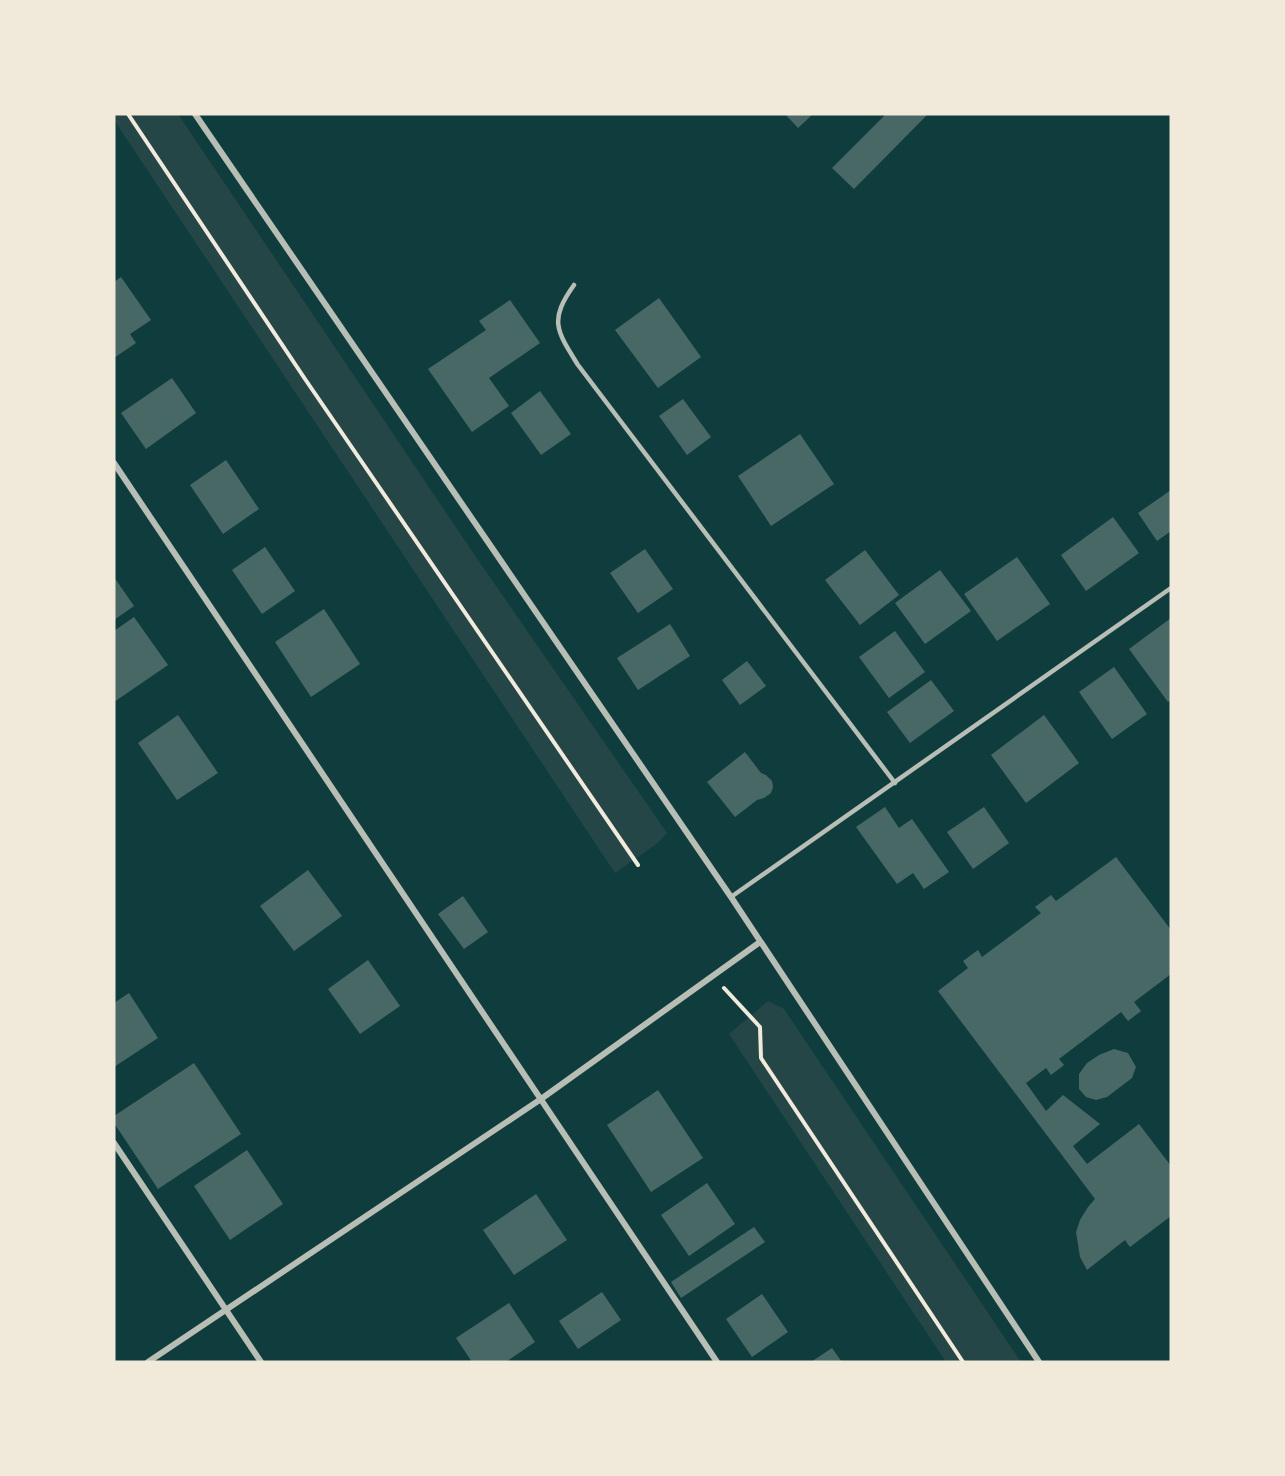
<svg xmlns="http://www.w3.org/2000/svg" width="1285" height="1476" font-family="'Golos Text',sans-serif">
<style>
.green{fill:#244646}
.building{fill:#486865}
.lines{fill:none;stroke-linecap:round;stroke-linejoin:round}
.path{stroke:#f1e9da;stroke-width:4}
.service{stroke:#b8beb3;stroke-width:4.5}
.minor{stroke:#b8beb3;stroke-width:6}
</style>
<rect width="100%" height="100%" fill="#0f3d3e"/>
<!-- green -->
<path class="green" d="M114,114H178L478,560L667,833L658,843L615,873L114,120Z
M768,1001L784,1009L1021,1362H946L729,1034Z"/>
<!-- building -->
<path class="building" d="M785,114H813L798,128Z
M886,114H928L854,189L832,168Z
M121,277L151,320L130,334L136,343L114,358V282Z
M659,298L701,357L658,388L615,330Z
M510,300L540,343L489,378L509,406L472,432L428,369L486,330L479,321Z
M172,378L196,413L146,449L121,413Z
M540,391L571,434L541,455L511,413Z
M683,399L711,437L687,455L659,416Z
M800,434L834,484L771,526L738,476Z
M226,460L259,509L223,534L190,485Z
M1171,490V531L1157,541L1138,513Z
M1113,517L1139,553L1086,591L1061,555Z
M265,547L295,591L262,614L232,570Z
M645,549L673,589L638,613L610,573Z
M865,550L899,595L860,625L825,580Z
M1017,557L1050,604L997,641L964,594Z
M940,570L971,611L925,644L895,603Z
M114,577L134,606L114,620Z
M324,609L360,664L311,697L275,642Z
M134,617L168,665L114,702V631Z
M1171,618V700L1168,702L1129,649Z
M670,624L690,656L638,690L617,658Z
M895,631L925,672L889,698L859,657Z
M747,661L766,686L740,705L722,680Z
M1114,667L1147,714L1112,739L1079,692Z
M931,680L954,711L910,743L887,712Z
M178,715L218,773L177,800L138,743Z
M1044,715L1079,763L1026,803L991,755Z
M745,752L761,773L766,775L772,781L773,787L771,793L764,798L757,800L735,817L707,782Z
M885,807L899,828L912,819L949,872L924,889L913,873L897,884L856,827Z
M984,807L1009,843L973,869L947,832Z
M1116,857L1171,930V974L1134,1002L1141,1011L1128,1021L1121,1012L1059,1059L1064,1065L1051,1075L1046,1068L1026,1083L1046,1111L1063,1095L1100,1124L1073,1146L1087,1164L1139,1124L1171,1166V1216L1130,1247L1125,1240L1087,1270L1080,1257L1076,1232L1080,1220L1088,1207L1095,1199L938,991L968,968L963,961L978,950L982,957L1041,913L1035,907L1051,895L1056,901Z
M308,870L342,916L294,951L260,906Z
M463,896L488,932L464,949L438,914Z
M368,960L400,1006L360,1034L328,989Z
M129,993L158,1038L114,1067V1003Z
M1114,1049L1128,1053L1136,1067L1132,1078L1107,1097L1096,1100L1086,1097L1079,1089V1074L1087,1063L1099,1055Z
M194,1063L241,1134L158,1189L114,1123V1116Z
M658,1090L703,1158L651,1192L607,1125Z
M247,1150L283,1204L230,1240L194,1186Z
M707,1183L735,1224L689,1256L661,1215Z
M536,1194L567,1240L514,1275L483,1230Z
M754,1227L765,1242L681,1298L671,1282Z
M602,1292L621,1320L578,1349L559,1321Z
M762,1294L788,1332L752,1357L726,1319Z
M509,1303L535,1342L506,1362H472L456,1338Z
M832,1348L842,1362H811Z"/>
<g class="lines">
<!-- path -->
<path class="path" d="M128,114L305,379L638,865
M724,988L760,1027L761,1058L963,1362"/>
<!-- service -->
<path class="service" d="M574,285C549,320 556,330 578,365L895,783
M731,897L1171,588"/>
<!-- minor -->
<path class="minor" d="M195,114L731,897L1039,1362
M114,463L717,1362
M114,1143L261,1362
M148,1362L541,1099L760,942"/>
</g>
<!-- border -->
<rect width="1285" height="1476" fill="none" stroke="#f1e9da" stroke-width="231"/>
</svg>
